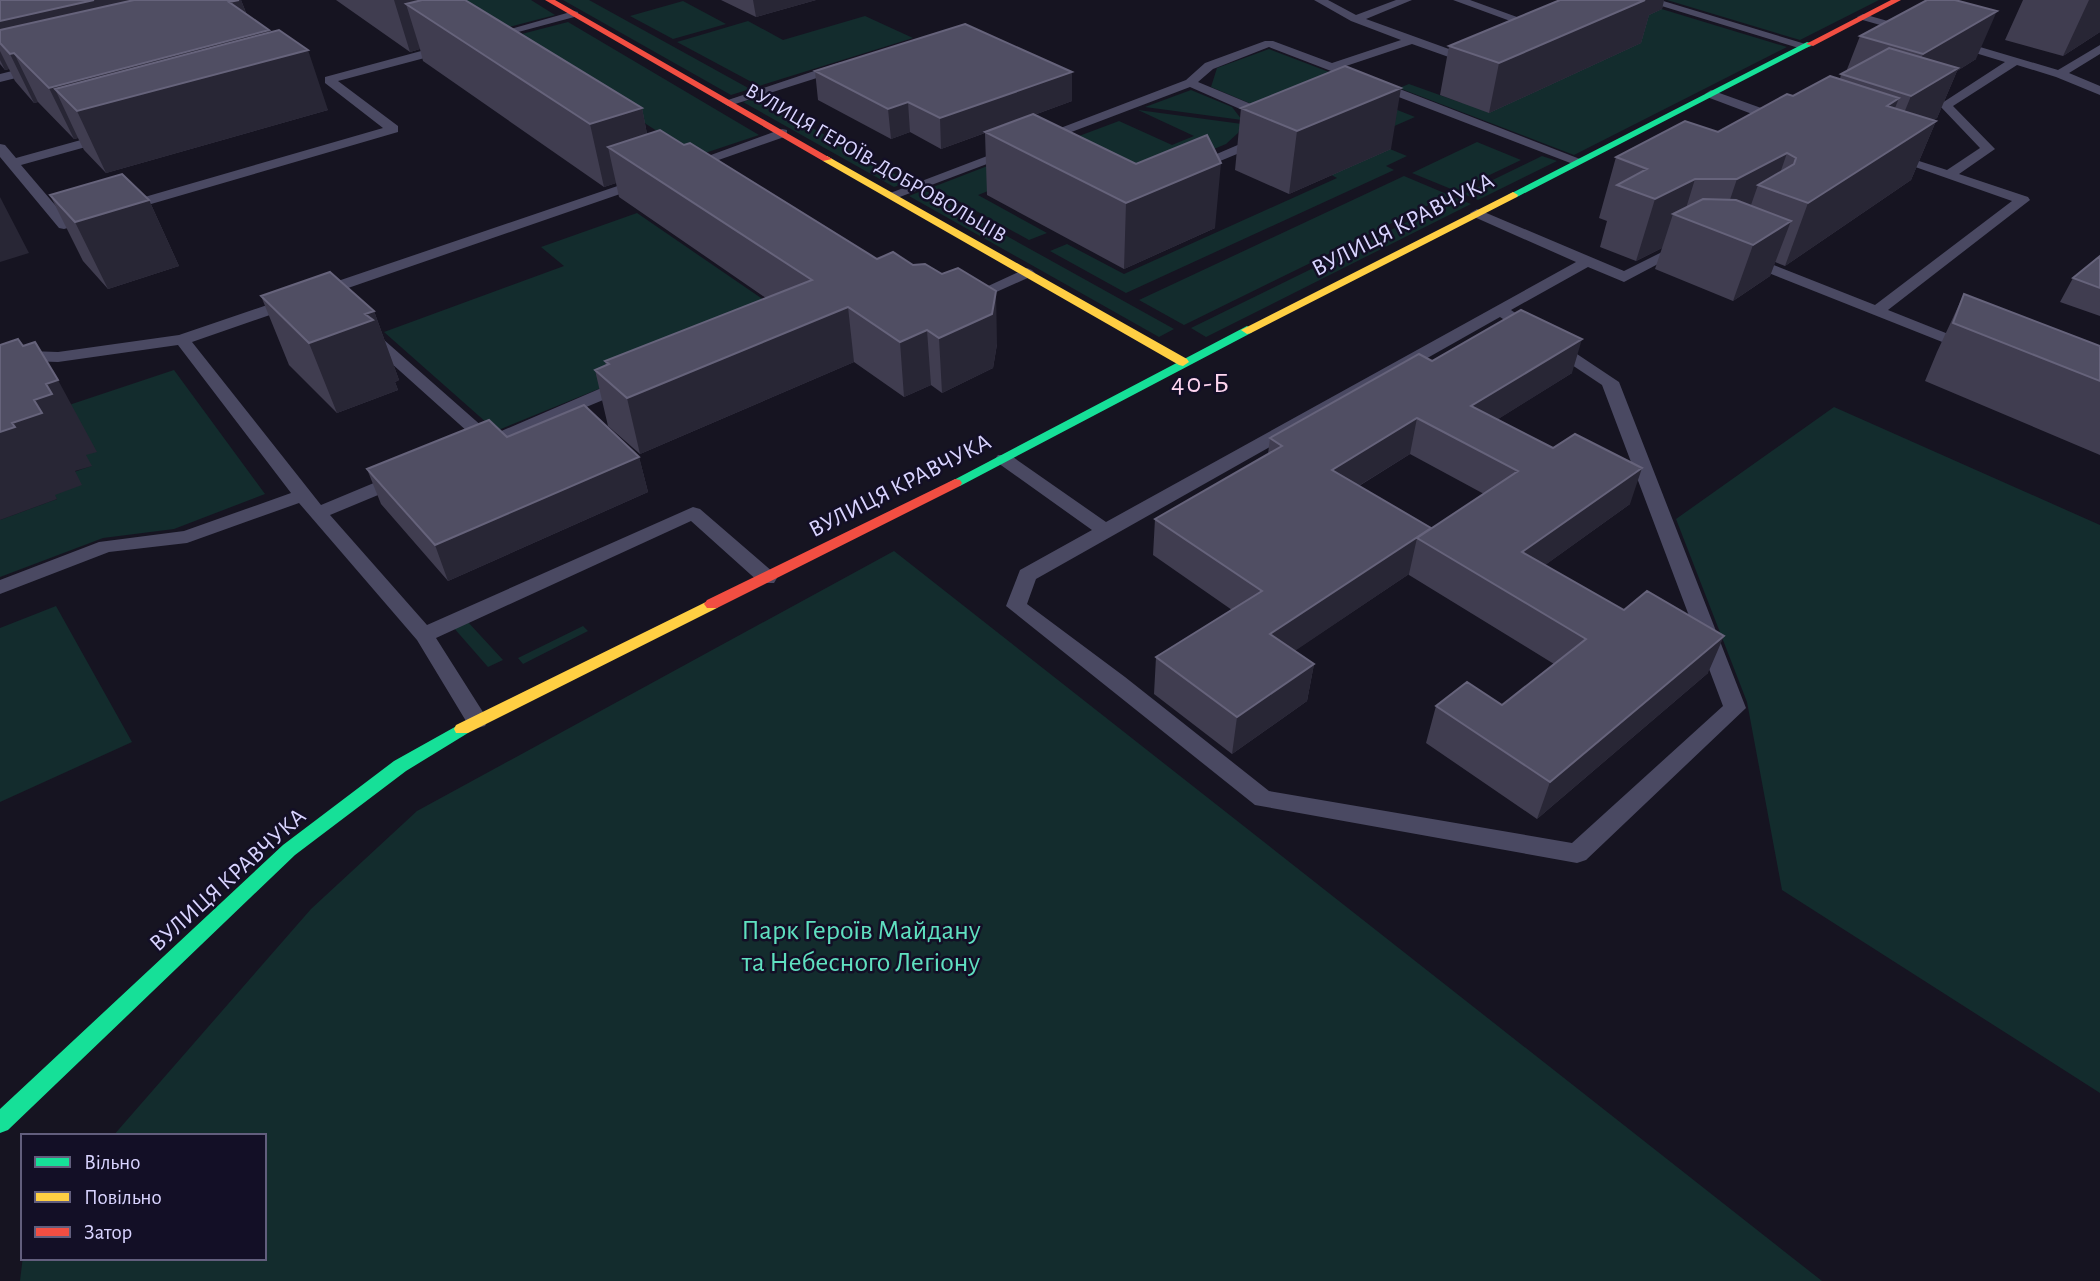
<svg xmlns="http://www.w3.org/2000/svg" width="2100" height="1281" font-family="'Alegreya Sans',sans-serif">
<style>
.green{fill:#132c2d}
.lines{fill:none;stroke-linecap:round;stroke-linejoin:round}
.lane{fill:#4a4962;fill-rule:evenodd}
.fast{fill:#16e098;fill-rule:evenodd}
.slow{fill:#ffcf43;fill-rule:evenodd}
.jam{fill:#f24e42;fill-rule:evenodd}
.wall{fill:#403d50;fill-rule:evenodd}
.shaded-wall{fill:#282635}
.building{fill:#504e63;stroke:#66637b;stroke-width:2}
.labels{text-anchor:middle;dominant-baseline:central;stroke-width:5;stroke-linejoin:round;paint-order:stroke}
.far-street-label{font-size:21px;fill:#d9d4ff;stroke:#130f26}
.street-label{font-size:24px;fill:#d9d4ff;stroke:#130f26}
.quarter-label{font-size:28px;letter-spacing:2px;fill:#ffd6f0;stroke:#130f26}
.near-park-label{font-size:28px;fill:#5fe0c0;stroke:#130f26}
</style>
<rect width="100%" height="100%" fill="#161421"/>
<!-- green -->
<path class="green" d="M450,0H531L555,15L497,30Z
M563,0H589L750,89L731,95Z
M1632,0L1787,47L1574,155L1399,88L1409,84L1462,103Z
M1667,0H1879L1800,40Z
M683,1L726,24L673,39L630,16Z
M865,16L913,38L759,86L677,42L748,21L783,40Z
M568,22L759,135L696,156L510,37Z
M1269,49L1350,80L1337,86L1415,117L1376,134L1311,129L1211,87L1217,68Z
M1191,90L1232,107L1242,120L1145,107Z
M757,97L909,182L894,187L743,102Z
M1138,110L1242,124L1238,133L1226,144L1124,186L1047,148L1119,121L1172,145L1194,136Z
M1477,142L1521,160L1456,191L1412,173Z
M1380,145L1407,156L1386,166L1394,170L1126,293L1050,251L1067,244L1124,274L1337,178L1322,170Z
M1016,155L1043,169L978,195L1047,233L1029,240L933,187Z
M1542,156L1557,161L1478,200L1464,194Z
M1404,176L1449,195L1184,325L1139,300Z
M924,190L1174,329L1159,337L909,196Z
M1456,198L1471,204L1206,337L1191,328Z
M637,213L812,333L623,379L496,431L384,332L564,266L541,247Z
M174,370L265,494L174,529L103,538L0,577V520L57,499L54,495L74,472L91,466L57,409Z
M1834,407L2100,525V1093L1782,890L1747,702L1676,519Z
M894,551L1822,1281H20L23,1256L264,1258V1136H113L311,909L417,811Z
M56,606L132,742L0,802V628Z
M467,621L503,660L488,667L453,627Z
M583,626L588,631L523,664L518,658Z"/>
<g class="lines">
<!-- lane -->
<path class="lane" d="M1314,0H1328L1356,15L1396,0H1412L1366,19L1460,53L1478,49V55L1460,61L1412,44L1343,67L1585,161L1578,165L1573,164L1269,47L1213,69L1198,82L1275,114V120H1265L1190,87L897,198L892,199L885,195L1186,80L1205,63L1265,41H1273L1332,63L1401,40L1351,21Z
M1453,0H1470L1542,26L1528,29L1527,27Z
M1642,0H1660L1812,46L1802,49Z
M574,11L578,12V16L488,40L482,37Z
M1863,14L1916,29L1918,31L1912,34L1859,19L1857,17Z
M1953,39L2058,70L2100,45V54L2069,73L2100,86V95L2056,77L2017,65L1953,106L1995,149L1959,174L2028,197L2030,200L1888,310L1976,345L1978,348L1970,353L1741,262L1738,259L1741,256H1751L1875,305L2012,201L1884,156L1891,152L1947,170L1980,148L1939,105L2005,62L1949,45V41Z
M447,44L453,48L451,51L338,81L398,126V132L127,211L122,212L115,208L117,205L383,128L325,83V77Z
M841,62L845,63V69L732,105L728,106L722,102Z
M40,64L44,65V71L0,82V74Z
M1711,90L1786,117L1787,120L1781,124L1776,123L1707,97L1705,94Z
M782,129L787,130V136L693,169L688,170L681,166Z
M106,133L113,137L111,140L21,165L67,219L91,213L98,217L96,220L64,229L59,228L0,157V144L5,145L16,158Z
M1261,135L1266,136V142L1196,171L1191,172L1184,168Z
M644,177L651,181L649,184L192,342L321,505L393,475H407L409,479L407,483L330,515L427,625L693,507L700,509L774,573L777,578L774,583H760L691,521L436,638L488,720L485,726L477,728L469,726L417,640L299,503L187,543L109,552L0,594V580L99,542L184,531L291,493L178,345L58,362L0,360V350L58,352L179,335Z
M1477,209L1624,271L1680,243L1685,242L1692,246L1624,282L1588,267L1511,310L1619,382L1746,708L1586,860L1577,863L1255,805L1006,606L1020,570L1092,530L998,463L995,459L998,455H1010L1106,522L1576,262L1472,216L1470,213ZM1500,317L1602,385L1723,706L1572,843L1269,791L1125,677L1027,604L1036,579Z
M1027,268L1032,270L1035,273L1032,276L974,302L968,304L960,299Z
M377,337L383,339L492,435L620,380H632L635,384L632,388L478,452L469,447L478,441L371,345L369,342L371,339Z"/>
<!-- fast -->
<path class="fast" d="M1807,42L1814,44L1517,197L1508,195Z
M1247,326L1253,330L1251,333L960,486H950L948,483Z
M462,723L468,725L470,729L468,733L406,771L295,855L8,1130L0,1133V1109L283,845L394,761Z"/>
<!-- slow -->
<path class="slow" d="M827,156L1187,359L1189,362L1183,366L1179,365L823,161V157Z
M1513,192L1518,195L1517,197L1251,333L1247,334L1241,330Z
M712,599L720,604L717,608L468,733H456L454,729L456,725Z"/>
<!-- jam -->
<path class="jam" d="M545,0H555L832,159L823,161Z
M1891,0H1901L1813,46L1806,44Z
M955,479L960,480L962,483L960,486L717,608H707L704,604L707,600Z"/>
</g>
<!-- wall -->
<path class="wall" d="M0,0H241L247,15L270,33L328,110L106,173L84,150L78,138L74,139L38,102L34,103L15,81L9,69L5,70L0,64Z
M336,0H465L642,108L647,134L997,344L993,368L942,393L931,385L904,397L854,362L640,454L608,426L595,370L606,365L605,361L766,298L619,197L616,183L604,187L423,61L420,49L410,52Z
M721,0H816L756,17Z
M1559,0H1664L1662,9L1649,15L1641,43L1489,113L1440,95L1449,46Z
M2023,0H2100V32L2063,56L2005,40Z
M1860,36L1976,59L1957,71L1937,118L1933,120L1936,121L1911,180L1785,266L1775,262L1770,276L1733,301L1655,269L1662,248L1636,261L1600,247L1607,221L1599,218L1616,157L1718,132L1793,96L1840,79L1841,74L1846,72Z
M815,71L1072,72V101L1034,115L1215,228L1124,269L987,195L985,133L941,149L910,132L891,139L818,100Z
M1241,108L1391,149L1289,194L1235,170Z
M50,195L149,200L179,266L108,289L83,261Z
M2100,256V316L2060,302L2073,278Z
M1964,294L2100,346V455L1925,381L1937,352Z
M261,296L374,311L399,380L395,382L398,390L337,413L289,365Z
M1432,361L1572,373L1498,419L1630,504L1545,565L1708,673L1537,819L1426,743L1436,706L1502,705L1554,664L1409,575V574L1294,651L1314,664L1307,701L1232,754L1154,694L1156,657L1232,610L1153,555L1155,519L1268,454L1270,438ZM1410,454L1484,494L1431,529L1359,486Z
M507,437L639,457L648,492L448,581L381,504L367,469Z"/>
<!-- shaded-wall -->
<path class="shaded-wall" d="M94,0H216L14,53L38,102L34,103L10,54L0,43V21Z
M239,0H241L254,34L269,30L279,58L308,50L328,110L106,173L77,111L55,89L78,138L74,139L49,88L229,2Z
M394,0H443L406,4L420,49L410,52Z
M753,0H816L756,17Z
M1619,0H1664L1662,9L1649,15L1641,43L1489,113L1499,63Z
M2089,0H2100V32L2063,56Z
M1997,11L1976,59L1957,71L1937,118L1890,147L1911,96L1907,95L1923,54Z
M0,51L9,69L5,70L0,60Z
M1072,72V101L941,149L940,118Z
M1401,88L1391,149L1289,194L1297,131Z
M1899,98L1876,156L1887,106Z
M908,102L910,132L891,139L888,109Z
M642,108L654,170L608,147L616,183L604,187L590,124Z
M1936,121L1911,180L1785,266L1808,203Z
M1787,153L1774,191L1758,185L1744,225L1719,232L1737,179Z
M1221,163L1215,228L1124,269L1126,203Z
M1695,179L1683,218L1673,214L1662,248L1636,261L1655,199Z
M0,197L29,253L0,262Z
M149,200L179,266L108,289L75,222Z
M1791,221L1770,276L1733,301L1753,245Z
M996,291L997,344L993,368L942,393L939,338Z
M848,307L854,362L640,454L627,398Z
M374,311L399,380L395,382L398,390L337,413L309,343L365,314Z
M927,330L931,385L904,397L900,342Z
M1582,339L1572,373L1463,441L1471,406Z
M58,380L97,452L86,455L92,466L75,471L82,485L55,495L57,499L0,520V432L12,423L34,400L46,384Z
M1417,418L1410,454L1326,506L1332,470Z
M639,457L648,492L448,581L435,545Z
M1642,468L1630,504L1512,589L1522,552Z
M1431,528L1417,538L1409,574L1265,671L1270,634Z
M1724,636L1708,673L1537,819L1550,782Z
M1314,664L1307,701L1232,754L1237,717Z"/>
<!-- building -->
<path class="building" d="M0,0H94L0,21Z
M134,0H239L229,2L269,30L49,88L14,53L10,54L0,43V30Z
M422,0H465L642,108L590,124L406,4Z
M1560,0H1645L1499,63L1449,46Z
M1927,0H1955L1997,11L1923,54L1860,36Z
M965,24L1072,72L940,118L908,102L888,109L815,71Z
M279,30L308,50L77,111L55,89Z
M1889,48L1958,68L1911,96L1841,74Z
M1345,66L1401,88L1297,131L1241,108Z
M1830,76L1899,98L1887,106L1936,121L1808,203L1758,185L1794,164L1796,158L1787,153L1737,179H1695L1655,199L1617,185L1647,169L1616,157L1685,121L1718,132L1787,94L1793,96Z
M1033,114L1136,164L1207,135L1221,163L1126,203L985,132Z
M660,130L684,145L690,143L877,259L893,252L913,265L925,264L942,274L958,268L996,291L992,314L939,338L927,330L900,342L848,307L627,398L595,370L609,364L605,361L812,280L608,147Z
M122,174L149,200L75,222L50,195Z
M1703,199L1736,200L1791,221L1753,245L1673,214Z
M2100,256V288L2073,278Z
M330,272L374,311L365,314L373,320L309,343L261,296Z
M1964,294L2100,346V381L1953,323Z
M1521,310L1582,339L1471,406L1553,448L1575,434L1642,468L1522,552L1624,610L1647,591L1724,636L1550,782L1436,706L1467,682L1502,705L1586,639L1417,538L1518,471L1417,418L1332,470L1431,528L1270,634L1314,664L1237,717L1156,657L1262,591L1155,519L1282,446L1270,438L1419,354L1432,361Z
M18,339L23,346L35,342L58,380L46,384L52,394L34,400L42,413L12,423L15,427L0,432V345Z
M584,405L639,457L435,545L367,469L489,420L507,437Z"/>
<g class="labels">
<!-- far-street labels -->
<g class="far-street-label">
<text transform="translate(876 163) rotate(30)">ВУЛИЦЯ ГЕРОЇВ-ДОБРОВОЛЬЦІВ</text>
</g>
<!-- street labels -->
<g class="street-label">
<text transform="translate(1403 225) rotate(-27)">ВУЛИЦЯ КРАВЧУКА</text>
<text transform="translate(900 486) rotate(-27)">ВУЛИЦЯ КРАВЧУКА</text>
<text transform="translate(228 880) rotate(-42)">ВУЛИЦЯ КРАВЧУКА</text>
</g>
<!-- quarter labels -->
<g class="quarter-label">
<text x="1201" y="384">40-Б</text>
</g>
<!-- near-park labels -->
<g class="near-park-label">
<text x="861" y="931">Парк Героїв Майдану<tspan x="861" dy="32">та Небесного Легіону</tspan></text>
</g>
</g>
<!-- legend -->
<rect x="21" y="1134" width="245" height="126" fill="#130f26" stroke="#625e7d" stroke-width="2"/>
<rect x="35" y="1157" width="35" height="10" fill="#16e098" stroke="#625e7d" stroke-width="2"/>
<text x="84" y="1169" font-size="21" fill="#d9d4ff">Вільно</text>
<rect x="35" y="1192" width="35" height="10" fill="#ffcf43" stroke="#625e7d" stroke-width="2"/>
<text x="84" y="1204" font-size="21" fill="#d9d4ff">Повільно</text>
<rect x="35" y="1227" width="35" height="10" fill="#f24e42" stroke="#625e7d" stroke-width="2"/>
<text x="84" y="1239" font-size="21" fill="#d9d4ff">Затор</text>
</svg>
